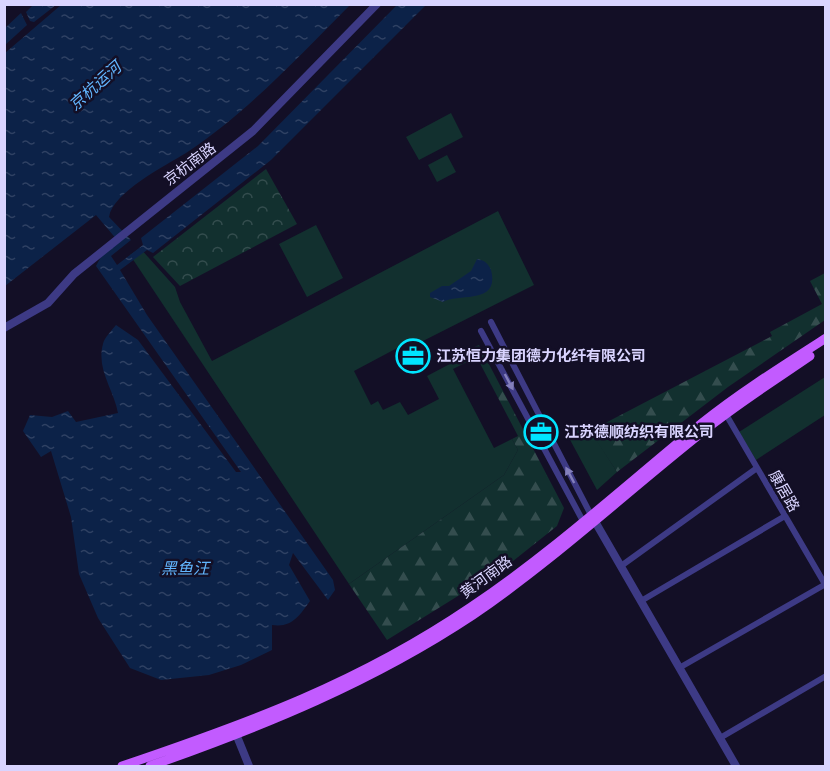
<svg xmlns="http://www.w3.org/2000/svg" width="830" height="771" font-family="Figtree,'Noto Sans SC',sans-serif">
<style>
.green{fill:#12302f}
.forest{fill:url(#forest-firs)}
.park{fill:url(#park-crowns)}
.water{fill:url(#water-ripples)}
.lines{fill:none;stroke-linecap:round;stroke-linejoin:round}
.minor{stroke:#3d3a85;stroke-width:6}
.tertiary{stroke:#3d3a85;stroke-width:8}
.primary{stroke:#c25bff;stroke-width:9}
.oneway{fill:#837fbc}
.labels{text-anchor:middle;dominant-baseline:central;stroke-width:5;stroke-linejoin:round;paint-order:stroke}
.street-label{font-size:15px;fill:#d9d4ff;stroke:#130f26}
.poi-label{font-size:15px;font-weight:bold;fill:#d9d4ff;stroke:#130f26;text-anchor:start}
.water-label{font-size:16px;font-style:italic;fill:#62b6ff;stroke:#130f26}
</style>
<defs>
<pattern id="forest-firs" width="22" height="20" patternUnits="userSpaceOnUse" patternTransform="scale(1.5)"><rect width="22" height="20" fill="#12302f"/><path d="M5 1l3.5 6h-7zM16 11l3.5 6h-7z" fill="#344d4e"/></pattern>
<pattern id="park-crowns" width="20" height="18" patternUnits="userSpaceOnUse" patternTransform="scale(1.5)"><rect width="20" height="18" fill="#12302f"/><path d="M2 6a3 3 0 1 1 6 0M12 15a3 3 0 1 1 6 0" fill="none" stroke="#344d4e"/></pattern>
<pattern id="water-ripples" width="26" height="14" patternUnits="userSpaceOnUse" patternTransform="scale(1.5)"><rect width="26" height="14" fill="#0c2248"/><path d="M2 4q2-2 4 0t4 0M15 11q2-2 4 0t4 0" fill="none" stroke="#2f4163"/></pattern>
</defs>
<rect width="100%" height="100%" fill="#130f26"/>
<!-- green -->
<path class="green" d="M451,113L463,137L419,160L406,137Z
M447,155L456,172L437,182L428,165Z
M498,211L534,285L421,342L416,338L354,371L371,405L378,401L383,410L400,402L408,415L439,399L427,376L465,356L467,362L453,369L494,448L512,439L518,450L504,475L349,584L130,255L140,248L175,287L180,302L212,361Z
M316,225L343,278L307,297L279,244Z
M825,377V415L756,460L739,432Z
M587,425L617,472L597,490L568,436Z"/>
<!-- forest -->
<path class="forest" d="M825,273V320L728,387L617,472L590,431L772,336L770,332L822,304L810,281Z
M479,345L564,508L557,526L508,565L387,640L349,584L504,475L518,450L512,439L518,436L472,348Z"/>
<!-- park -->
<path class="park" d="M266,169L297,224L180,286L153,257Z"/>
<!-- water -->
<path class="water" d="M33,5V4L56,5L34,22L30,21L26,12Z
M61,5H350C298,57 248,112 186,153C165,166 113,192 109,217L131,240L111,256L117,265L143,245L141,238L258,146L397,5H426L271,160L153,253L147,250L120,270L147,315L333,580L335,590L328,600L293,553L289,565L310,601C299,616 292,628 272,625V650L241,665L209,675L161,680L130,668L98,618L79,574L71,517L51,451L41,457L23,431L30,415L52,417L68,411L76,422L118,413C114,390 96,369 103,344C104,338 112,330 116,325L138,340L236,472H241L96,266L103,253L118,241L96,215L5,286V53Z
M21,13L27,25L5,45V28Z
M477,259C484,260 488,263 491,270C500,305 460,293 443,302L430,297V293L442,286H449L471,271Z"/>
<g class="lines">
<!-- minor -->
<path class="minor" d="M491,322L591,515
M481,331L584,523
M724,411L826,586
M621,566L757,468
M641,601L785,516
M679,668L824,585
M720,738L826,676"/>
<!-- tertiary -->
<path class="tertiary" d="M4,328L48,303L74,274L253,131L377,4
M593,518L736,766
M234,729L249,766"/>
<!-- primary -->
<path class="primary" d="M122,766C249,723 359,683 471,607C553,552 626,485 702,423C741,392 784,365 826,338
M150,766C264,726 372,682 473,615C558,557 633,486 714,423C745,399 778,378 810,356"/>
</g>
<!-- one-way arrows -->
<defs><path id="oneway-solid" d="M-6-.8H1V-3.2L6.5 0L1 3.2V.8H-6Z" transform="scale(1.5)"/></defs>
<g class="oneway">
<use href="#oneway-solid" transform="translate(509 382) rotate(62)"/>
<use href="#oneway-solid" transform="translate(570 475) rotate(-118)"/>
</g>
<!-- icons -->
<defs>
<g id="office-ring" transform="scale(1.725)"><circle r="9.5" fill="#130f26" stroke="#00e5ff" stroke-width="1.5"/><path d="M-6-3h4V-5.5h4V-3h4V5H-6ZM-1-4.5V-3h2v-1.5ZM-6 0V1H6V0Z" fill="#00e5ff"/></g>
</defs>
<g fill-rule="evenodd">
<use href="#office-ring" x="413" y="356"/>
<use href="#office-ring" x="541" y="432"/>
</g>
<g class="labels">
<!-- street labels -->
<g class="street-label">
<text transform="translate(190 164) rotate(-37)">京杭南路</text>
<text transform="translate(784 491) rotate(60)">康居路</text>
<text transform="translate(486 577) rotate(-36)">黄河南路</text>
</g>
<!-- poi labels -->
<g class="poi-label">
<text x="436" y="356">江苏恒力集团德力化纤有限公司</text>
<text x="564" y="432">江苏德顺纺织有限公司</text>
</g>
<!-- water labels -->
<g class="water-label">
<text transform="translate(95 86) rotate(-42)">京杭运河</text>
<text x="185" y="568">黑鱼汪</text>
</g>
</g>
<!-- border -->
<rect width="830" height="771" fill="none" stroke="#d9d4ff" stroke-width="12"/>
</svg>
